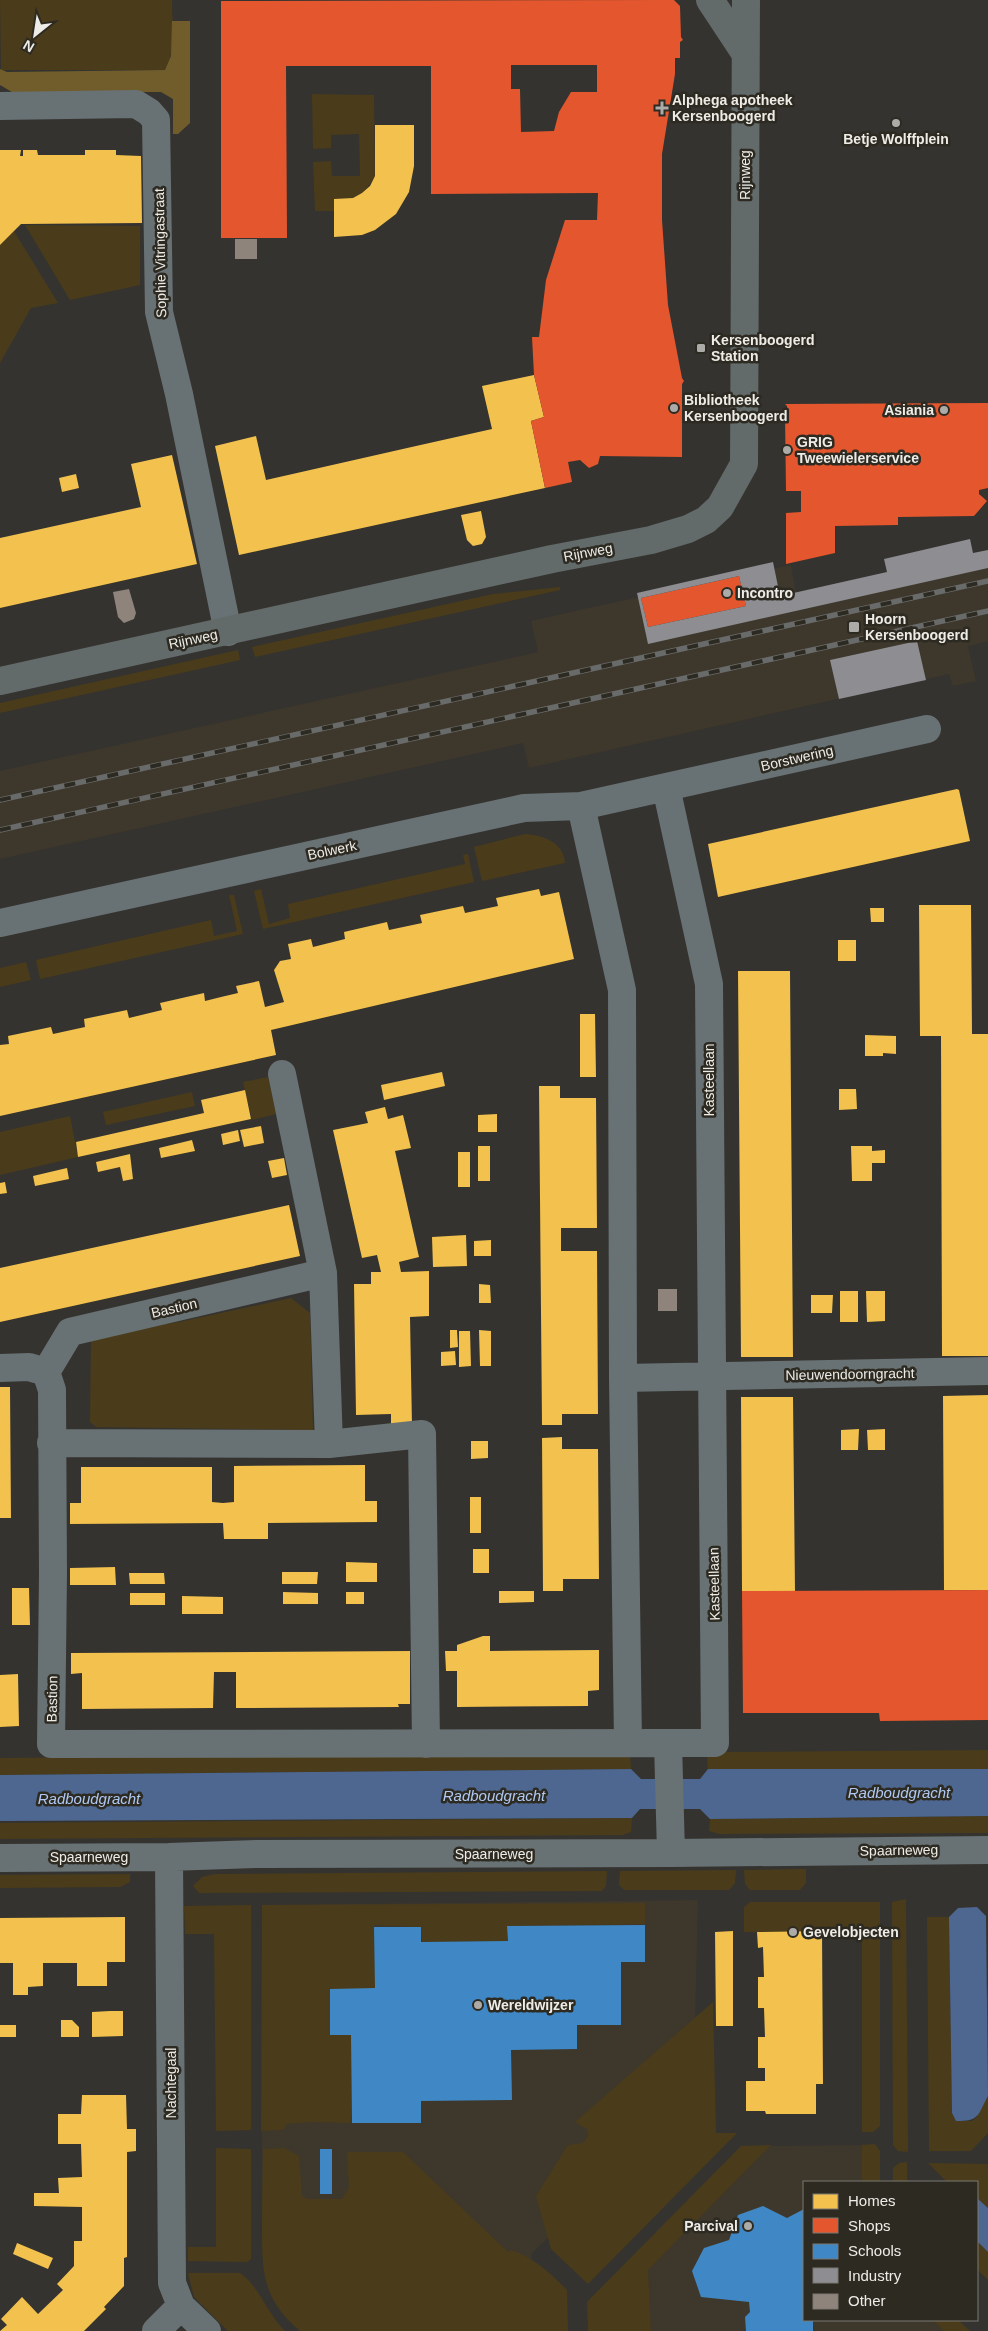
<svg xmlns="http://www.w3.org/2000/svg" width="988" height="2331" font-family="Arial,sans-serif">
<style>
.built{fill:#3e372c}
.green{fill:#4a3c1a}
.forest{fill:#715d2c}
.water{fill:#4e6790}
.homes{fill:#f2c14e}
.shops{fill:#e4572e;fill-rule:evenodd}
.schools{fill:#3f88c5}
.industry{fill:#8d8d92;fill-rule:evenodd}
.building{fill:#8f847c}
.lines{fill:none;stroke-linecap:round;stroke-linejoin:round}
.street{stroke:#687173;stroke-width:28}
.secondary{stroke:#626a6a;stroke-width:28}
.rail-casing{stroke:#696b6a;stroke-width:5.5}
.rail{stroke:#2d2a22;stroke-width:4;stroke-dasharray:11;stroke-linecap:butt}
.poi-dot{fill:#adaba7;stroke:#2d2a22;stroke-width:2}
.labels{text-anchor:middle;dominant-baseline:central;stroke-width:5;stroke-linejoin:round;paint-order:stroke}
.poi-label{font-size:14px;font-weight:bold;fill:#eeece7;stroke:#2d2a22;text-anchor:start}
.street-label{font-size:14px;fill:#eeece7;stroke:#2d2a22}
.water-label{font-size:15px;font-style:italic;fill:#afc9f3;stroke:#2d2a22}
</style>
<rect width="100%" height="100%" fill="#34332f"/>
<!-- built -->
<path class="built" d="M988,553V641L968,646L976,681L953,686L949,674L529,768L523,743L0,859V771L538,652L531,621L583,609L791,565L796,594Z
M698,1900L693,2104L532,2253L528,2288L262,2231V1905Z
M862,2145V2182H804V2320H933L944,2331H651L647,2270L770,2146Z"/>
<!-- green -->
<path class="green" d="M0,0H172C172,19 176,55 165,70H1Z
M312,94L374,95L375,177L363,193L351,199H334V211H315L313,162L331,161L332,176H360L359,134L331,135V148L313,149Z
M25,225L140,226V285L70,300Z
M14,231L58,303L31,308L0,363V245Z
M560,587V590L255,657L252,647L493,594Z
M238,650L240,660L0,713V703Z
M525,834C542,835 564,842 565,863L482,881L474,847Z
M468,854L474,882L263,929L254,891L261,889L269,924L290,918L288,904L465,864L463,855Z
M229,895H234L243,934L40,979L36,960L211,920L214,936L237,931Z
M26,962L31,980L0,987V968Z
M268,1077L276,1114L252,1120L243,1082Z
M192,1092L195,1106L106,1125L103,1112Z
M70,1116L78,1157L0,1175V1132Z
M291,1298L310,1313L313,1430L96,1427L90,1422L91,1336L179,1322Z
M988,1750V1769H708L707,1756L717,1752Z
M550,1753L630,1754L631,1769L0,1775V1758Z
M988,1816V1833L719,1834L709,1831L710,1819Z
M632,1818L631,1832L623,1835L0,1839V1823Z
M806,1869V1883L800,1890H750L745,1884L744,1870Z
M736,1870L735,1883L729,1890H624L619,1885L620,1871Z
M607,1871L606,1886L602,1891L199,1893L193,1886L202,1877L215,1874Z
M130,1874V1882L120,1887L0,1888V1875Z
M906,1899L908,2152L898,2151L893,2145L892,1902Z
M750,1902H880V2126L873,2132H862V1932H744V1907Z
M645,1903V1924L508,1926L507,1941L422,1942L421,1927L374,1925L375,1989H330V2035H351V2123L314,2122L287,2124L283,2130L261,2131L262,1905Z
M251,1905V2130L216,2131L214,1934H185L184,1906Z
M927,1917H949L952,2113L956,2121H972L977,2117L988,1984V2133L971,2151H929Z
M713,2002L716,2133H737L588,2284L551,2249L536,2196L568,2145L583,2143L588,2136L587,2129L575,2122Z
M875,2144L880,2151V2182H862V2145Z
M771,2145L648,2270L651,2331H588L587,2302L741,2146Z
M216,2148L251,2149V2259L247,2262L188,2261V2247H216Z
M284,2148L299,2156L302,2196L308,2199H342L349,2187L347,2152H403L508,2252L511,2250C535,2258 550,2273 567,2290L568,2331H300C261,2298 262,2270 262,2223C262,2198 263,2174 263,2149Z
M907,2162V2182H893V2168L899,2163Z
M928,2163L988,2164V2208L977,2198V2182H947Z
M977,2241L988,2252V2280L977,2269Z
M188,2273H240C259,2286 267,2313 285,2331H228L194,2297Z
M933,2320H958L970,2331H944Z"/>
<!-- forest -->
<path class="forest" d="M172,21H190V123L178,134H173V99L161,92H12L0,85V69L7,72L165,70L171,56Z"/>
<!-- water -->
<path class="water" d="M631,1769L641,1779H700L708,1769H988V1816L710,1819L700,1809H640L632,1818L0,1821V1775Z
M977,1907L986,1916L988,2096C977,2116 980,2121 956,2121L952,2113L949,1917L958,1908Z
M977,2198L988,2208V2252L977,2241Z"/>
<!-- homes -->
<path class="homes" d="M375,125H414V166L409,192L396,214L375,230L362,235L334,237V199L353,198L362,193L370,186L375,176Z
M0,150H21L20,156H23V150H37L38,155H85V150H116V155L141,156L142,223L21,224L0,245Z
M534,375L544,417L531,421L545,488L239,555L215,446L256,436L266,480L416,446L492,429L482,386Z
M172,455L197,564L0,608V538L141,507L131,464Z
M76,474L79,488L62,492L59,478Z
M481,511L486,537L482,544L473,546L467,540L461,515Z
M957,789L959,790L970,841L718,897L708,844Z
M539,889L541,896L559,892L574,959L271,1030L276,1055L0,1116V1045L9,1044L8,1036L51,1027L53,1034L85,1027L84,1019L127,1010L129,1018L162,1010L160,1003L204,993L205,1001L221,997L238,993L236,986L259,981L265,1007L284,1002L274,970L280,961L291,959L288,944L311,939L313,947L345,939L344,932L387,922L389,930L422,923L420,915L463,906L465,913L498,906L496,898Z
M919,905H971L972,1034H988V1356H942L941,1036H920Z
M870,908H884V922H871Z
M838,940H856V961H838Z
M738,971H790L793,1357H741Z
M580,1014H595L596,1077H580Z
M865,1035L896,1036V1054L883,1053V1056H865Z
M442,1072L445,1086L384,1100L381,1085Z
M539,1086H560V1098H596L597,1228H561V1251H597L598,1414H562V1425H542Z
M839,1089H856L857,1109L839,1110Z
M245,1090L251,1119L78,1157L76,1142L204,1113L201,1100Z
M385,1107L388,1119L403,1115L411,1148L395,1151L419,1257L399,1262L401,1272L429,1271V1316L410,1317L412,1426H391V1414L356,1415L354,1284H371V1272H381L377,1255L362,1258L333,1130L368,1123L365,1112Z
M497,1114V1132H478V1115Z
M261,1126L264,1143L244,1147L240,1130Z
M238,1130L240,1141L223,1145L221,1134Z
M192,1140L195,1151L161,1158L159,1148Z
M478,1146H490V1181H478Z
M851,1146H872V1151L885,1150V1163H872V1181H852Z
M458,1152H470V1187H458Z
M130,1154L133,1179L123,1181L120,1167L98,1172L96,1162Z
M284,1158L287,1175L272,1178L268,1161Z
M67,1168L69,1179L35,1186L33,1176Z
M5,1182L7,1193L0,1194V1183Z
M289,1205L300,1256L0,1322V1268Z
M466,1235L467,1266L433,1267L432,1237Z
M491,1240V1256H474V1241Z
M479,1284L490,1285L491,1303H479Z
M840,1291H858V1322H840Z
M866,1291H885V1321L867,1322Z
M811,1295H833L832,1313H811Z
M450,1330H457L458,1347L450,1348Z
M479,1330L491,1331V1366H480Z
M459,1331H470L471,1366L459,1367Z
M455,1351L456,1365L441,1366V1352Z
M0,1387H10L11,1518H0Z
M988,1395V1590H944L943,1396Z
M741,1397H793L795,1591H742Z
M859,1429L858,1450H841V1430Z
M885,1429V1450H868L867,1430Z
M562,1437V1449H598L599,1579H563V1591H543L542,1438Z
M471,1441H488V1458L471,1459Z
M365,1465V1501H377V1522L268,1523V1539H224L223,1523L70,1524V1503H81V1467H212V1502L223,1503L234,1502V1466Z
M470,1497H481V1533H470Z
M473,1549H489V1573H473Z
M346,1562L377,1563V1582H346Z
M115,1567L116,1585H70V1568Z
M282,1572H318L317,1584H282Z
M129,1573H164L165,1584H130Z
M12,1588H29L30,1625H12Z
M499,1591H534V1602L499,1603Z
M283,1592L318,1593V1604H283Z
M346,1592H364V1604H346Z
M130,1593H165V1605H130Z
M182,1596L223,1597V1614H182Z
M483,1636H490V1651L599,1650V1690L588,1691V1706L457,1707V1671H446L445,1651H457V1645Z
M410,1651V1704H398L399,1707L236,1708V1672H214L213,1708L82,1709V1673L71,1674V1653Z
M18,1674L19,1726L0,1727V1675Z
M125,1917V1962H107V1986H77V1963H43V1986L28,1987V1995H13V1963H0V1918Z
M733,1931V2026H716L715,1932Z
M822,1931L823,2084H816V2114H766L765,2111H746V2081H765V2068H758V2037H765L764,2008H758V1977H764L763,1947L758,1948L757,1932Z
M110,2011H123V2036L92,2037V2012Z
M61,2020H72L79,2027V2037H61Z
M0,2025H16V2037H0Z
M82,2095H126L127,2129H136V2151L127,2152V2257L124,2258V2286L104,2307L106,2309L84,2331H0L7,2325L1,2319L22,2297L38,2314L63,2290L57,2284L74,2266V2241H82V2207L34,2206V2193H59L58,2178L82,2177L81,2144H58V2114H81Z
M17,2243L53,2258L48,2269L13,2254Z"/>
<!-- shops -->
<path class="shops" d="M674,0L680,6L681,37L683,40L680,42V58H675V74L662,154V220L668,305L682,378L684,381L682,384V457L600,456L598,464L589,468L580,460L568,462L572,482L545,488L531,421L544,417L534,375L532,337H539L546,280L565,220H597L598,193L431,194V66H286L287,238H221V1ZM511,65H597V92H571L559,112L554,131L521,132L520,89H511Z
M988,403V488L979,490V494L987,501L974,516L898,517V525L835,526V553L786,564V513L801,512V491H786L785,414L787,415V406L785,404Z
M739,576L746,606L648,627L641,598Z
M988,1590V1720L880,1721L879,1713H743L742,1591Z"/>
<!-- schools -->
<path class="schools" d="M645,1925V1962H621V2025H577V2049L511,2050L512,2100L421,2101V2123H352L351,2035H330V1989L375,1988L374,1927H421V1942L508,1941L507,1926Z
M320,2149H332V2194H320Z
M763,2206L787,2218L804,2209V2320H813V2331H746L745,2317L750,2312L749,2302L701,2297L692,2271L704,2248L729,2240L738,2215Z"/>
<!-- industry -->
<path class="industry" d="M970,539L973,553L988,550V568L648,644L637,593L773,562L780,596L887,572L884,559ZM739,576L746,606L648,627L641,598Z
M917,641L926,680L839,699L830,660Z"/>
<!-- building -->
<path class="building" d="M235,239H257V259H235Z
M129,589L136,613L134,619L124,623L118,617L113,592Z
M658,1289H677V1311H658Z"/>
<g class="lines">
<!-- street -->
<path class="street" d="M0,106L136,104L149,112L156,120L159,312L179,394L228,632
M666,787L709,984L715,1743H668
M581,806L622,990L623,1378L628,1743
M0,923L524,808L581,806L927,729
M282,1074L323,1273L329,1444
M0,1368L29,1367L46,1372L52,1390L53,1573L51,1744L668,1743L671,1853
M46,1372L70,1332L323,1273
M623,1378L988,1371
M51,1443L329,1444L422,1434L426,1744
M169,1857L172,2283L181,2306L207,2331
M0,1858L169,1857L257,1854L671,1853L988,1850
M156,2331L181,2306"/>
<!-- secondary -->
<path class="secondary" d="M710,0L745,53
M0,681L552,559L651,540L688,529L706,520L720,507L744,464L746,0"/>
<!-- rail casing -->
<g class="rail-casing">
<path id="rail" d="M0,800L988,581
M0,830L988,611"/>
</g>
<!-- rail -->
<use href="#rail" class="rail"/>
</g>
<!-- markers -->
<g class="poi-dot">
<path d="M659.5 100.5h5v5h5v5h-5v5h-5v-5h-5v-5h5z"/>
<circle cx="896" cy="123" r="5"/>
<rect x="696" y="343" width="10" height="10" rx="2.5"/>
<circle cx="674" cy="408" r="5"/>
<circle cx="944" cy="410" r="5"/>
<circle cx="787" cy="450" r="5"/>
<circle cx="727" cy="593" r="5"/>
<rect x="848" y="621" width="12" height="12" rx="2.5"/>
<circle cx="793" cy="1932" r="5"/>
<circle cx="478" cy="2005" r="5"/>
<circle cx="748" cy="2226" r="5"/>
</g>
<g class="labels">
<!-- poi labels -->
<g class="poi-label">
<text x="672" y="100">Alphega apotheek<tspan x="672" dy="16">Kersenboogerd</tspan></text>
<text x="896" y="139" text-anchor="middle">Betje Wolffplein</text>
<text x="711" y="340">Kersenboogerd<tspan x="711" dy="16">Station</tspan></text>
<text x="684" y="400">Bibliotheek<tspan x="684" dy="16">Kersenboogerd</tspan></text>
<text x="934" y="410" text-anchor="end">Asiania</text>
<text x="797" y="442">GRIG<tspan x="797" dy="16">Tweewielerservice</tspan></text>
<text x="737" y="593">Incontro</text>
<text x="865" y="619">Hoorn<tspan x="865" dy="16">Kersenboogerd</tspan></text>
<text x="803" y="1932">Gevelobjecten</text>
<text x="488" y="2005">Wereldwijzer</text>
<text x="738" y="2226" text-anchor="end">Parcival</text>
</g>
<!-- street labels -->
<g class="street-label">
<text transform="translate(745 175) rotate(-90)">Rijnweg</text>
<text transform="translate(160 253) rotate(-91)">Sophie Vitringastraat</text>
<text transform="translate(588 552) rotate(-11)">Rijnweg</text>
<text transform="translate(193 639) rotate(-12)">Rijnweg</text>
<text transform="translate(797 758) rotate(-13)">Borstwering</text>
<text transform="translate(332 850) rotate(-12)">Bolwerk</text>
<text transform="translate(709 1080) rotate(-90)">Kasteellaan</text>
<text transform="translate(174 1308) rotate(-13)">Bastion</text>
<text transform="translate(850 1374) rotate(-1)">Nieuwendoorngracht</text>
<text transform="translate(714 1584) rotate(-91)">Kasteellaan</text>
<text transform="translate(52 1699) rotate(-89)">Bastion</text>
<text transform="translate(899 1850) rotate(-1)">Spaarneweg</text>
<text x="494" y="1854">Spaarneweg</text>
<text x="89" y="1857">Spaarneweg</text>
<text transform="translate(171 2083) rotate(-90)">Nachtegaal</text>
</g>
<!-- water labels -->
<g class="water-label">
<text x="899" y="1792">Radboudgracht</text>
<text x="494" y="1795">Radboudgracht</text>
<text x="89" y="1798">Radboudgracht</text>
</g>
</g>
<!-- legend -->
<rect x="803" y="2181" width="175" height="140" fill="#2d2a22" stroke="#7a7871"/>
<rect x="813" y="2194" width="25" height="15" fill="#f2c14e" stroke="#7a7871"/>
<text x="848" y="2206" font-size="15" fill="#eeece7">Homes</text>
<rect x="813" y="2218" width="25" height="15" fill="#e4572e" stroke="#7a7871"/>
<text x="848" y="2231" font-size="15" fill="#eeece7">Shops</text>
<rect x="813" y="2244" width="25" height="15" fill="#3f88c5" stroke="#7a7871"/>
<text x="848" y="2256" font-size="15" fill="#eeece7">Schools</text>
<rect x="813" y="2268" width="25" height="15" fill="#8d8d92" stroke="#7a7871"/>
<text x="848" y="2281" font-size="15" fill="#eeece7">Industry</text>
<rect x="813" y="2294" width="25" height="15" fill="#8f847c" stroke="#7a7871"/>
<text x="848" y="2306" font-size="15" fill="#eeece7">Other</text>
<!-- north arrow -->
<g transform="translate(35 35) rotate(210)" stroke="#2d2a22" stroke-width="4" paint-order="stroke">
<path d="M0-4L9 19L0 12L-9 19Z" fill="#eeece7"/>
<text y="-8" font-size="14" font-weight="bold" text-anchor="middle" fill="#eeece7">N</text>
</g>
</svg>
